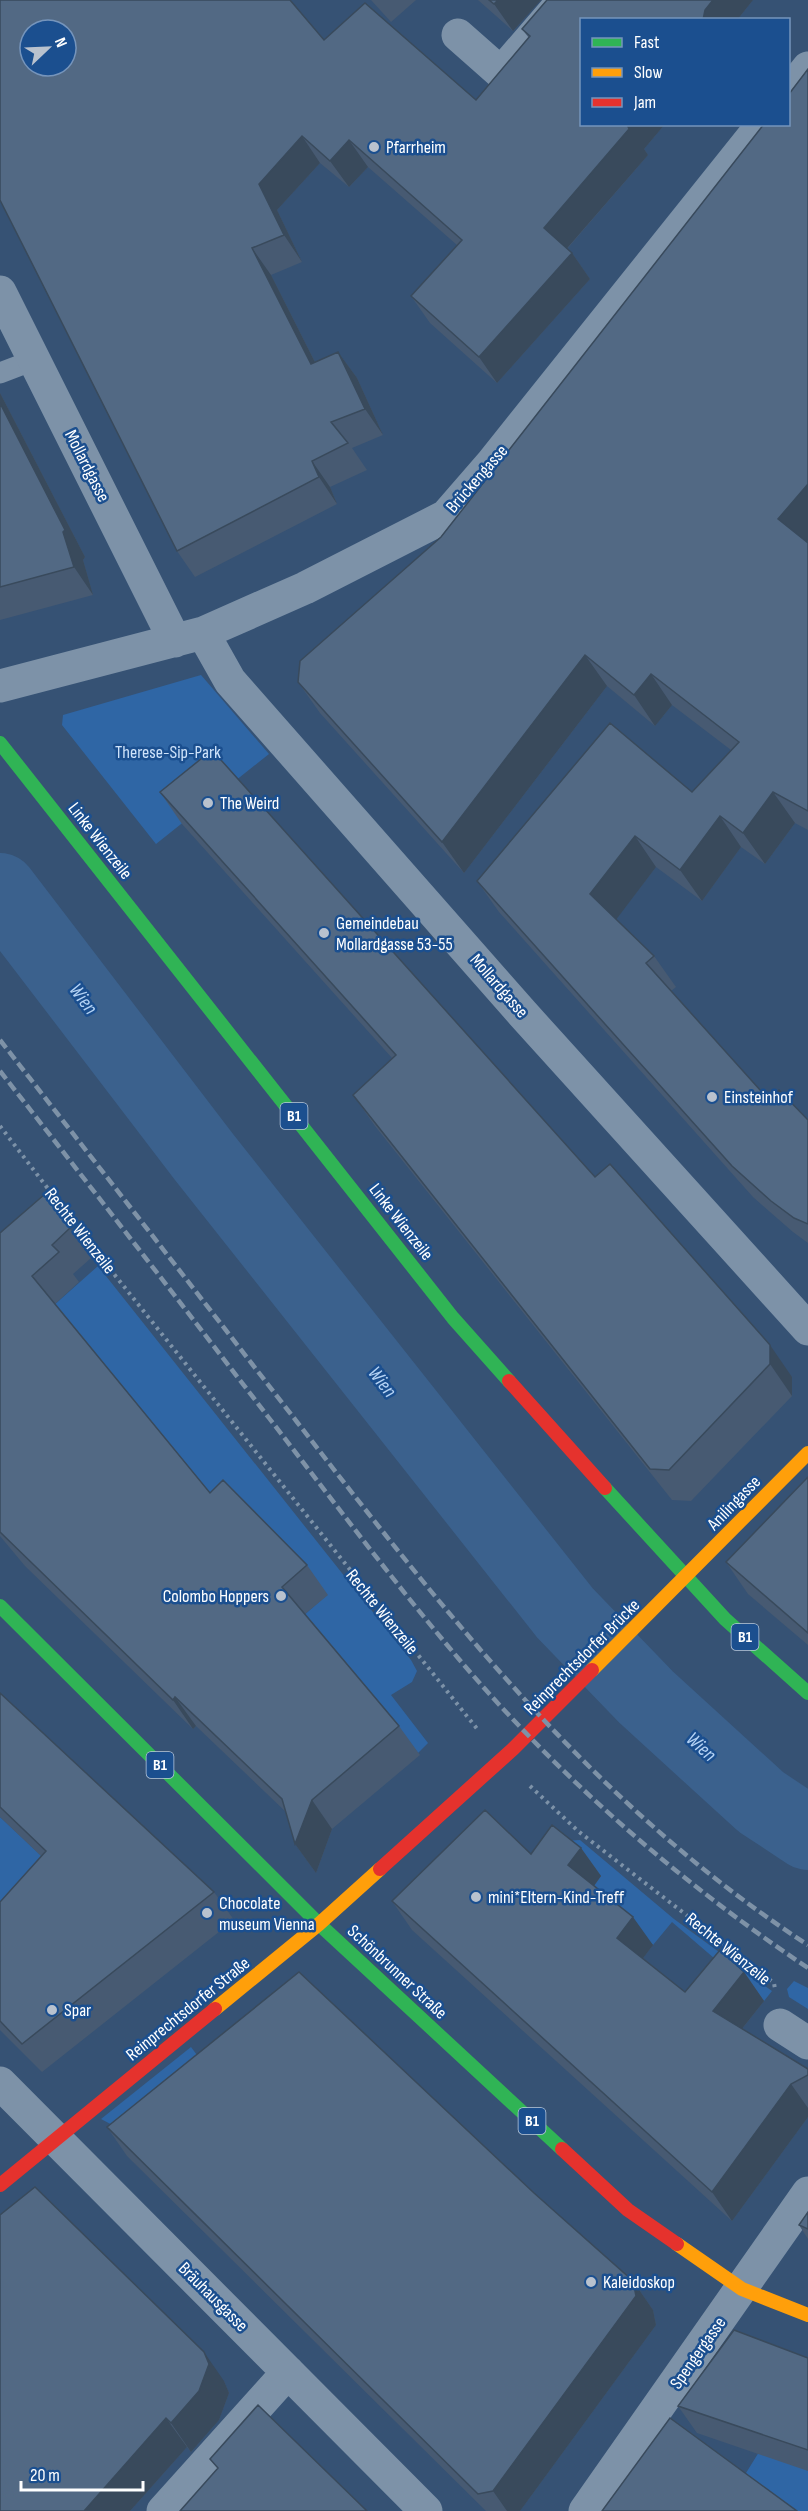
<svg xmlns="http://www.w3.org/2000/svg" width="808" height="2511" font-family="'Sofia Sans Condensed',sans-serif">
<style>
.green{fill:#2f66a5}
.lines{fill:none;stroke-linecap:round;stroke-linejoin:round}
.river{stroke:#3b618d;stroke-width:74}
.path{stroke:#7d92a8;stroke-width:4;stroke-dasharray:3 4.5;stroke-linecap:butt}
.lane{stroke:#7d92a8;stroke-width:21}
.street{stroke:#7d92a8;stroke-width:33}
.fast{stroke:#30b455;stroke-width:14}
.slow{stroke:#ff9f0a;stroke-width:14}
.jam{stroke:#e5322d;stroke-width:14}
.rail{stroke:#7e92a7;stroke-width:4.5;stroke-dasharray:10 4.5;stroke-linecap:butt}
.wall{fill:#475a72;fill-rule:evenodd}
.shaded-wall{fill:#394a5c}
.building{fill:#526984;stroke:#394a5c;stroke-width:1.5;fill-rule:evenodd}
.poi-dot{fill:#b9c2ce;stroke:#1b4f8f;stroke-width:2}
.labels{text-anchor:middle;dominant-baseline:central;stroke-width:5;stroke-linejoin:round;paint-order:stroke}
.shield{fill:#1b4f8f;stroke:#bbcadd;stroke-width:1.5}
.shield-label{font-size:16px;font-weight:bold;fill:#fff}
.poi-label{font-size:18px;fill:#fff;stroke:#1b4f8f;text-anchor:start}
.street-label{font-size:18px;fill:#fff;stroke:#1b4f8f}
.park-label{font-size:18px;fill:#cfe3fa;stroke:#1b4f8f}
.water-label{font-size:20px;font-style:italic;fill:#b5d3f5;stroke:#1b4f8f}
</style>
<rect width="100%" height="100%" fill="#365274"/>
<!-- green -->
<path class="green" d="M201,675L269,754L156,844L62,725L63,715Z
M98,1266L411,1660L417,1671L412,1682L391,1695L428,1743L418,1753L303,1616L327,1595L231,1523L53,1306Z
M0,1817L66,1879L0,1931Z
M580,1840L674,1919L772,1991L764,2001L672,1922L653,1945L534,1855L563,1841Z
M794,1981L808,1988V2009L789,1997L787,1989Z
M191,2047L200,2059L172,2078L170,2076L168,2078L169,2081L120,2129L101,2119Z
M759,2452L808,2461V2511H779L737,2476L746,2473Z"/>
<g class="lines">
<!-- river -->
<path class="river" d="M0,890L204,1157L565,1613L646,1697L761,1802L808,1833"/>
<!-- path -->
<path class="path" d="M0,1126L98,1254L478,1730
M530,1786L578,1831L774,1983L775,1989"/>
<!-- lane -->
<path class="lane" d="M0,373L34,360"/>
<!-- street -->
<path class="street" d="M458,35L501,73L564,0
M788,93L808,68
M0,292L175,641
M203,633L230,681L523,1014L808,1329
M0,686L203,633L305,588L446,516L492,463L763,124
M780,2025L808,2043
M0,2083L426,2511
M163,2511L288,2372
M585,2511L808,2193"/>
<!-- fast -->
<path class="fast" d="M0,743L453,1318L509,1381
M605,1488L725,1619L808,1693
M0,1606L319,1924L562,2149"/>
<!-- slow -->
<path class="slow" d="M592,1670L808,1453
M215,2009L319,1924L380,1869
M677,2244L742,2289L808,2315"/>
<!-- jam -->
<path class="jam" d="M509,1381L605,1488
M380,1869L513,1749L592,1670
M562,2149L628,2210L677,2244
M0,2185L215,2009"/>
<!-- rail -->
<path class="rail" d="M0,1040C99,1167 198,1294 297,1422C449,1618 597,1808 808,1945
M0,1071C90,1186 180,1302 269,1418C331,1498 392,1580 458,1658C559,1777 678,1881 808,1968"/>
</g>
<!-- wall -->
<path class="wall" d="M0,0H290L324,40L365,3L476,100L529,38L522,29L547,0H753L737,20H582V124H665L644,149L648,155L567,249L572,253L590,279L497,383L430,323L411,296L457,245L368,167L349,187L320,163L277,210L302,262L271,275L315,362L338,352L357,378L383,435L352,448L367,470L330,487L337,504L195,577L177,551L0,200ZM30,30H66V66H30Z
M371,0H416L391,22Z
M478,0H541L513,31Z
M808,69V541L807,542L808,543V830L795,823L765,864L741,847L702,901L656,867L616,919L654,956L676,987L671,991L769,1100L808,1120V1243L793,1232L753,1197L499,912L477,881L692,792L731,750L672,705L655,726L607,686L464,873L320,713L298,682L441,537Z
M0,393L85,557L83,560L93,595L0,620Z
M160,792L595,1177L792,1377V1396L691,1501L672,1500L375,1126L353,1095L392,1058L182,824Z
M45,1194L91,1258L73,1274L79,1282L55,1304L210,1493L307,1565L328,1595L305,1614L399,1726L420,1755L332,1829L316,1873L295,1844L286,1812L196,1726L193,1729L25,1566L0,1536V1233Z
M808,1477V1645L748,1594L726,1562Z
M0,1693L214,1892L234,1920L42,2072L0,2030V1902L41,1856L0,1817Z
M581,1848L601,1876L594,1886L653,1945L643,1958L685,1992L744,1972L764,2001L742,2029L808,2069V2117L732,2221L412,1930L392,1901L531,1854Z
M107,2127L534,2193L633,2281L653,2310L656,2325L520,2511H486L127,2156Z
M808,2212V2239L799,2225Z
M808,2358V2471L697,2433L678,2406Z
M224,2381L229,2393L219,2420L191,2452L187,2447L130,2511H0Z"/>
<!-- shaded-wall -->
<path class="shaded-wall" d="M498,0H541L513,31L494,4Z
M713,0H753L737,20H703L705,10Z
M627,124H665L644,149L648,155L562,254L544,228Z
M302,136L320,163L277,210L302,262L284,235L259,184Z
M349,140L368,167L349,187L330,161Z
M252,248L271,275L329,390L311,364Z
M572,253L590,279L497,383L479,357Z
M338,352L357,378L383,435L365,409Z
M0,393L85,557L83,560L93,595L74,567L0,403Z
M312,461L330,487L337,504L319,477Z
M808,484V541L800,550L778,519Z
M585,655L607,686L464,873L442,842Z
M651,674L672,705L655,726L634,695Z
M773,792L795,823L765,864L743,833Z
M720,816L741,847L702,901L680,870Z
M635,836L656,867L612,925L590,894Z
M770,1345L792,1377V1396L770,1364Z
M175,1697L196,1726L193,1729L173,1700Z
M312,1800L332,1829L316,1873L295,1844Z
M581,1848L601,1876L588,1894L568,1865Z
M633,1917L653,1945L637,1966L617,1938Z
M744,1972L764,2001L733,2040L713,2011Z
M791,2084L808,2108V2117L732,2221L712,2192Z
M633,2281L653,2310L656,2325L520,2511H507L493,2491Z
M204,2352L224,2381L229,2393L219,2420L191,2452L171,2423Z
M166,2418L187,2447L130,2511H84Z"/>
<!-- building -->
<path class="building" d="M0,0H290L324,40L365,3L476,100L530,36L522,29L547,0H713L705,10L703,20H582V124H627L629,129L544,228L572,253L479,357L411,296L462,240L349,140L330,161L302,136L259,184L284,235L252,248L311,364L338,352L365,409L331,422L348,443L312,461L319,477L177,551L0,200ZM30,30H66V66H30Z
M489,0H498L494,4Z
M808,69V484L778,519L808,543V811L773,792L743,833L720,816L680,870L635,836L590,894L654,956L646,963L769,1100L779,1090L808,1120V1224L794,1218L771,1201L732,1166L477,881L610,723L692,792L739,742L651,674L634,695L585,655L442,842L298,682L300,661L441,537L764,124H789V94Z
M0,403L65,530L63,532L74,567L0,587Z
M212,750L595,1177L610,1164L770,1345V1364L669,1470L650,1469L353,1095L396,1055L160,792Z
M45,1194L70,1228L52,1245L59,1252L32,1276L210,1493L223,1480L307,1565L282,1587L399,1726L312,1800L295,1844L282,1799L175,1697L173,1700L0,1532V1233Z
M808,1477V1633L726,1562Z
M0,1693L214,1892L22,2044L0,2021V1902L46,1851L0,1807Z
M485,1810L531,1854L552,1825L581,1848L568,1865L633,1917L617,1938L685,1992L720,1950L744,1972L713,2011L808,2069V2075L791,2084L712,2192L392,1901Z
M299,1972L534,2193L633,2281L636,2296L493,2491L478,2494L107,2127Z
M35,2187L204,2352L209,2364L199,2391L171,2423L166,2418L84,2511H0V2215Z
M808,2212V2229L799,2225Z
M734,2330L808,2358V2450L678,2406Z
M258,2405L367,2511H180L218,2468L210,2459Z
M670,2418L797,2511H602Z"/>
<!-- markers -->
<g class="poi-dot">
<circle cx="374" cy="147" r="6"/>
<circle cx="208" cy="803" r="6"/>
<circle cx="324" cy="933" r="6"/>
<circle cx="712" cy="1097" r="6"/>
<circle cx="281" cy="1596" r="6"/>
<circle cx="476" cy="1897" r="6"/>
<circle cx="207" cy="1913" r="6"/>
<circle cx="52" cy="2010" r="6"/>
<circle cx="591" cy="2282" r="6"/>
</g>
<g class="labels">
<!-- shield labels -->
<g class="shield">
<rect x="280.5" y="1103" width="27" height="26" rx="4.5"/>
<rect x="731.5" y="1624" width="27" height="26" rx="4.5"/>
<rect x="146.5" y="1752" width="27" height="26" rx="4.5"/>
<rect x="518.5" y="2108" width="27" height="26" rx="4.5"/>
</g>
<g class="shield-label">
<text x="294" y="1116">B1</text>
<text x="745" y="1637">B1</text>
<text x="160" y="1765">B1</text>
<text x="532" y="2121">B1</text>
</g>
<!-- poi labels -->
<g class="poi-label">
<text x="386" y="147">Pfarrheim</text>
<text x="220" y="803">The Weird</text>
<text x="336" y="923">Gemeindebau<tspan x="336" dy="21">Mollardgasse 53-55</tspan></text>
<text x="724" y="1097">Einsteinhof</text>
<text x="269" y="1596" text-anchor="end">Colombo Hoppers</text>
<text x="488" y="1897">mini*Eltern-Kind-Treff</text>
<text x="219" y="1903">Chocolate<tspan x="219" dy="21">museum Vienna</tspan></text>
<text x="64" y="2010">Spar</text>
<text x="603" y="2282">Kaleidoskop</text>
</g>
<!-- street labels -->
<g class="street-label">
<text transform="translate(87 466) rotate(63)">Mollardgasse</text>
<text transform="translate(477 479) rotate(-49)">Brückengasse</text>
<text transform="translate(100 841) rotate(52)">Linke Wienzeile</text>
<text transform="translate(499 986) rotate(49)">Mollardgasse</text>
<text transform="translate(401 1222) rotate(52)">Linke Wienzeile</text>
<text transform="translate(80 1231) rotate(52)">Rechte Wienzeile</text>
<text transform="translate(734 1503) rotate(-46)">Anilingasse</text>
<text transform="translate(382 1612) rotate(51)">Rechte Wienzeile</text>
<text transform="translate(582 1657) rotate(-45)">Reinprechtsdorfer Brücke</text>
<text transform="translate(728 1949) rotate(39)">Rechte Wienzeile</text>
<text transform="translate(397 1972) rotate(43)">Schönbrunner Straße</text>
<text transform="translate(188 2009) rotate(-39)">Reinprechtsdorfer Straße</text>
<text transform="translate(213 2297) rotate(45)">Bräuhausgasse</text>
<text transform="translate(698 2353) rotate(-55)">Spengergasse</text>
</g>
<!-- park labels -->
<g class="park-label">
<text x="168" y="752">Therese-Sip-Park</text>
</g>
<!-- water labels -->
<g class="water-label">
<text transform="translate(83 999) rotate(53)">Wien</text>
<text transform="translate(382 1382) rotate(52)">Wien</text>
<text transform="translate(701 1747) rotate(42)">Wien</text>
</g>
</g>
<!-- legend -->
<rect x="580" y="18" width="210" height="108" fill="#1b4f8f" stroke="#7695bc" stroke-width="1.5"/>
<rect x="592" y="38" width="30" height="9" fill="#30b455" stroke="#7695bc" stroke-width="1.5"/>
<text x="634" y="48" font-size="18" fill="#ffffff">Fast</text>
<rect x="592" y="68" width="30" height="9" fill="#ff9f0a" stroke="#7695bc" stroke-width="1.5"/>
<text x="634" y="78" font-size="18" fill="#ffffff">Slow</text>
<rect x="592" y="98" width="30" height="9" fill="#e5322d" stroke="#7695bc" stroke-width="1.5"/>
<text x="634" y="108" font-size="18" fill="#ffffff">Jam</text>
<!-- north arrow -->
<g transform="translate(48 48) rotate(67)"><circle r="28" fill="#1b4f8f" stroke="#7695bc" stroke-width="1.5"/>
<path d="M0-4.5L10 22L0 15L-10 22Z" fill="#b9c2ce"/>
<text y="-9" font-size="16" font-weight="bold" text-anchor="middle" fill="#ffffff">N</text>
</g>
<!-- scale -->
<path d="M21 2481v9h122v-9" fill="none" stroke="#ffffff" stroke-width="3"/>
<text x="30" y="2481" font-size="18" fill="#ffffff" stroke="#1b4f8f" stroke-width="4.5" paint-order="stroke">20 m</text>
</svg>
